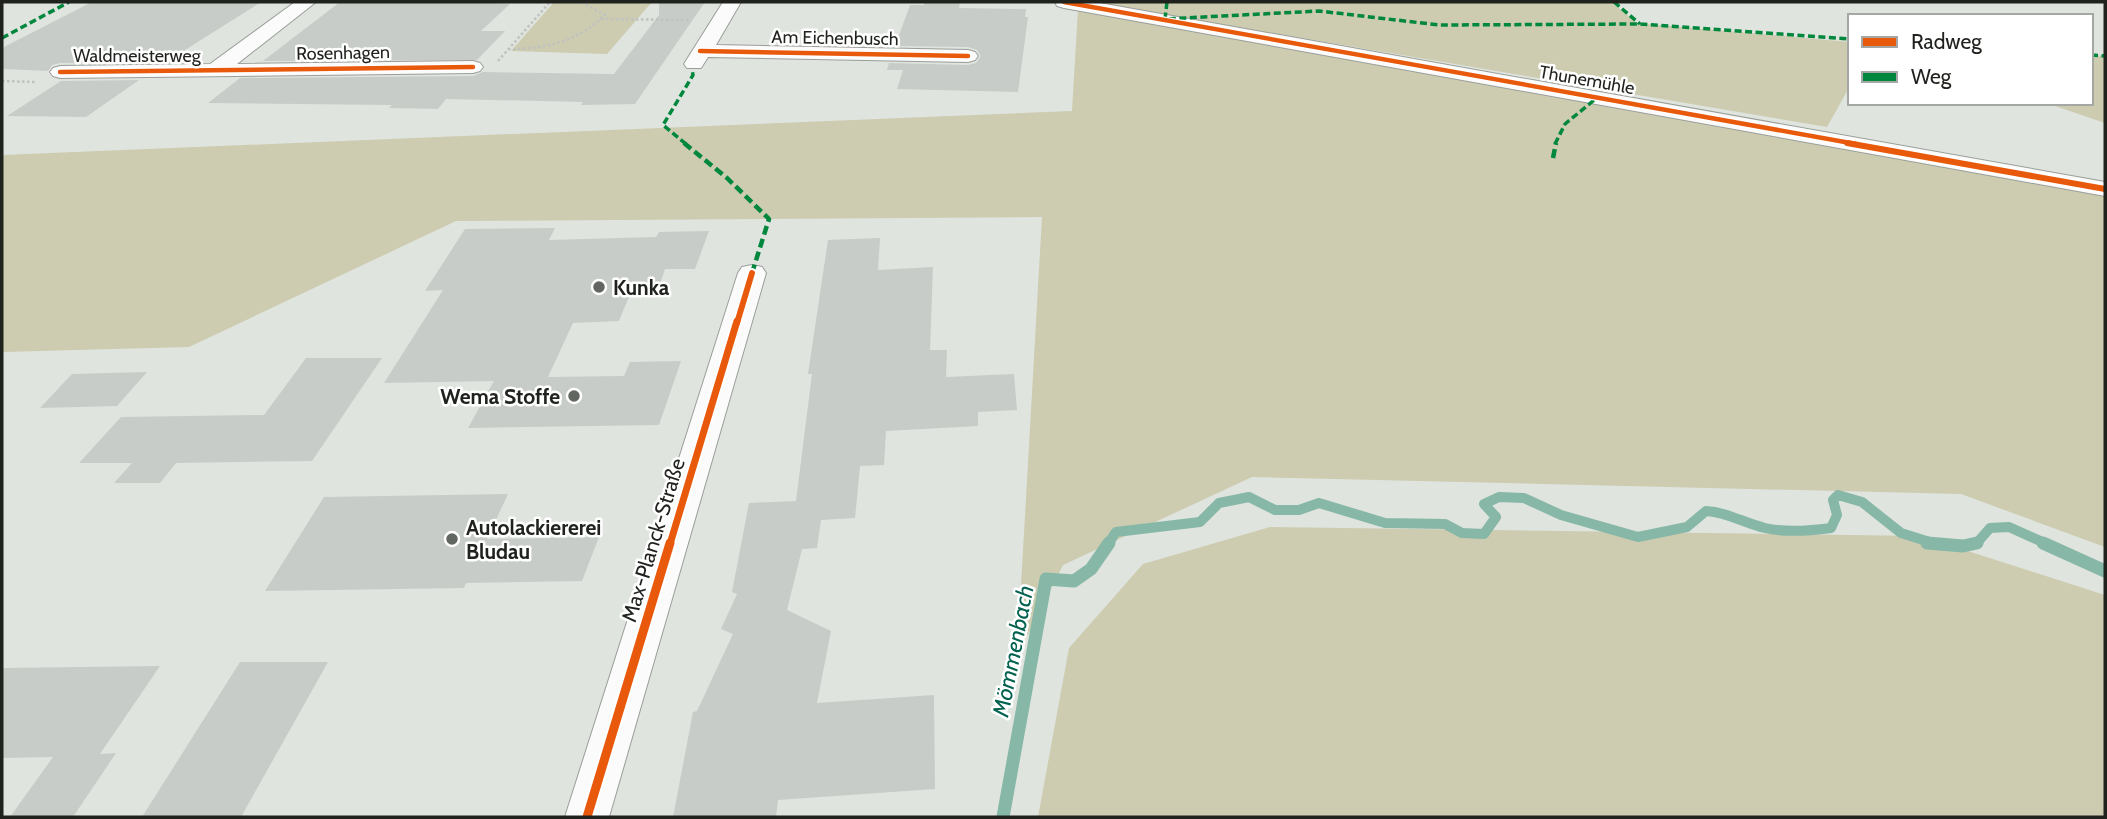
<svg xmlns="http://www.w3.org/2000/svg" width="2107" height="819" font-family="Cabin,sans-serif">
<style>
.green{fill:#cdccb0}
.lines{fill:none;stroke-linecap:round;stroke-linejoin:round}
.stream-far1{stroke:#86b7a7;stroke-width:10}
.stream{stroke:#86b7a7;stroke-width:13}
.building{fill:#c8ccc8}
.street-casing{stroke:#9a9e99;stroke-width:2}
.path{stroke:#c0c2bf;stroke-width:2.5;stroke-dasharray:2.5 2.5;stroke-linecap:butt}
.street{fill:#fafbfa;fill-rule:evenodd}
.quiet-far1{stroke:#00873e;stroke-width:3.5;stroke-dasharray:7 3.5;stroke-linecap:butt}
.quiet{stroke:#00873e;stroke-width:4.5;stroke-dasharray:9 4.5;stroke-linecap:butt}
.cycleway-far3-casing{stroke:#fff;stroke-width:7}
.cycleway-far2-casing{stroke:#fff;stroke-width:10}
.cycleway-far1-casing{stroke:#fff;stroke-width:11}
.cycleway-casing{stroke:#fff;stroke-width:13}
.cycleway-far3{stroke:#e8590c;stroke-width:4.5}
.cycleway-far2{stroke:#e8590c;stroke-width:6}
.cycleway-far1{stroke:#e8590c;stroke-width:7}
.cycleway{stroke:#e8590c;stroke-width:9}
.poi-dot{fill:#626661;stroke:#fff;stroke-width:2.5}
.labels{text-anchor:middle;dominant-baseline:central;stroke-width:5;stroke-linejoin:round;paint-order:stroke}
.far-street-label{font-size:18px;fill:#1f221d;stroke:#fff}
.poi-label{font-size:21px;font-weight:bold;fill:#1f221d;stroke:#fff;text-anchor:start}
.street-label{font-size:21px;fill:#1f221d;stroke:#fff}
.water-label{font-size:23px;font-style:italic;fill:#02624f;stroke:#fff}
</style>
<rect width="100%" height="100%" fill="#dfe4de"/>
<!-- green -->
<path class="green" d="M554,2H652L607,54L511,51Z
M1089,2H1611L1637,23L1850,42V86L1827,127Z
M1078,9L2105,193V547L1961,494L1252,477L1063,565L1017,656L1042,217L456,221L189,347L2,352V155L1072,111Z
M2091,55L2105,56V123L2046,103H2091Z
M1270,527L1921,536L2105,595V817H1038L1069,648L1143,564Z"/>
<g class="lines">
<!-- stream-far1 -->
<path class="stream-far1" d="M1108,544L1116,532L1200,522L1219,503L1249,497L1275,510H1299L1319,503L1385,523L1445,524L1462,533L1484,534L1496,517L1484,504L1499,497L1524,498L1561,515L1638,537L1687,527L1706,511C1727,512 1744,523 1765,528C1786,533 1809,531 1831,528L1837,515L1833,500L1838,495L1862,502L1901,533L1936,544
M1976,544L1990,528L2009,527L2047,544"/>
<!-- stream -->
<path class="stream" d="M1927,543L1963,546L1977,543
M2043,543L2105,571
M1003,817L1046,579L1074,581L1091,569L1109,543"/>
</g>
<!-- building -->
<path class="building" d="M92,2H261L166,62L60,63L52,65L48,71L2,69V48Z
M340,2H479L510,4L481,31H505L477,60L263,61Z
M659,2H705L635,104L581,105L583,102L446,99L438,109L389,108L392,105L208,103L240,78L473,76L483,72L614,74L659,15Z
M924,2H960L959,8L1026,9L1025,17H1028L1018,92L897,89L903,70H887L889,63L968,65L976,63L981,56L977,50L968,47L895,46L910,5H924Z
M139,80L86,117L7,116L61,81Z
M555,228L549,240L656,237L659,232L709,231L695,269H665L659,287H633L619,321L573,323L548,377L624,376L630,362L681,361L659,425L468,428L494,381L384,383L443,290L425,291L465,229Z
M880,238L878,270L933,267L930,350H947L946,377L1014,374L1017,410L978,412V426L886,431L884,465L860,466L855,518L821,520L817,548L802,549L787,610L831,631L817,703L934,695L935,789L778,800L776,817H673L693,712L697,711L733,634L721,629L737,594L732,592L749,503L796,501L812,374H808L828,240Z
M306,358H382L312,461L176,463L160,483H114L132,463H79L121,417L264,415Z
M147,372L117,406L40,408L72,374Z
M508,494L487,539L599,537L582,581L466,583L464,588L265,591L324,497Z
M240,662H328L241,817H142Z
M160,666L100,754L116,753L73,817H10L53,757L2,758V668Z"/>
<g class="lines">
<!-- street casing -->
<g class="street-casing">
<path id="street" d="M295,2H316L237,64L473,61L480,63L483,67L480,71L473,73L60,78L53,76L50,72L53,68L60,66L210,64Z
M723,2H741L716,45L968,50L975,52L978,56L975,60L968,62L708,57L701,68H687L684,64Z
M1055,2H1094L2105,182V196L1064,8L1057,6Z
M752,265L762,267L766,273L609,817H565L738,273L742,267Z"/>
</g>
<!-- path -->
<path class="path" d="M601,19L690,20
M508,49C546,49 577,42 605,15L581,2
M498,61L550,2
M2,81L36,82"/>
<!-- street -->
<use href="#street" class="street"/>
<!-- quiet-far1 -->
<path class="quiet-far1" d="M1167,2L1165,19L1319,11L1439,25L1640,24L1850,39
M1614,2L1640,24
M2,38L69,2
M2091,55L2105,56
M686,144L663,125L693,75L692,69
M1555,144L1565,124L1593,101V97"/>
<!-- quiet -->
<path class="quiet" d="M684,143L727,178L769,219L752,273
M1553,158L1556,143"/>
<!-- cycleway-far3 casing -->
<g class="cycleway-far3-casing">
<path id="cycleway-far3" d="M1064,2L1856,144
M700,51L968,56
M60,72L473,67"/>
</g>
<!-- cycleway-far2 casing -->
<g class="cycleway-far2-casing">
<path id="cycleway-far2" d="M1847,143L2105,189
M737,323L752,273"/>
</g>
<!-- cycleway-far1 casing -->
<g class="cycleway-far1-casing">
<path id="cycleway-far1" d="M670,544L737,321"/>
</g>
<!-- cycleway casing -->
<g class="cycleway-casing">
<path id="cycleway" d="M587,817L670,543"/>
</g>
<!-- cycleway-far3 -->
<use href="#cycleway-far3" class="cycleway-far3"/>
<!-- cycleway-far2 -->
<use href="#cycleway-far2" class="cycleway-far2"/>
<!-- cycleway-far1 -->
<use href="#cycleway-far1" class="cycleway-far1"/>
<!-- cycleway -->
<use href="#cycleway" class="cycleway"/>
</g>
<!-- markers -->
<g class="poi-dot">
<circle cx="599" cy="287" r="7"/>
<circle cx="574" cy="396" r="7"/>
<circle cx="452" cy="539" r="7"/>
</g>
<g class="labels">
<!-- far-street labels -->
<g class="far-street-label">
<text transform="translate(835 38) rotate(1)">Am Eichenbusch</text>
<text transform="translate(343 53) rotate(-1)">Rosenhagen</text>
<text x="137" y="56">Waldmeisterweg</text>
<text transform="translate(1587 80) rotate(10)">Thunemühle</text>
</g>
<!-- poi labels -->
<g class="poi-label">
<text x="613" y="287">Kunka</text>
<text x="560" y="396" text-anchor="end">Wema Stoffe</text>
<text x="466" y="527">Autolackiererei<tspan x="466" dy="24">Bludau</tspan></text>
</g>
<!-- street labels -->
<g class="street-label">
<text transform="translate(653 540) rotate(-73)">Max-Planck-Straße</text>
</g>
<!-- water labels -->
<g class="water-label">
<text transform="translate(1013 651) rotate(-79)">Mömmenbach</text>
</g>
</g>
<!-- border -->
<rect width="2107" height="819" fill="none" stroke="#1f221d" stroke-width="7"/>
<!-- legend -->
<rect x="1848" y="14" width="245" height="91" fill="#ffffff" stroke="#a5a7a5" stroke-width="2"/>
<rect x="1862" y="37" width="35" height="10" fill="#e8590c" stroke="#a5a7a5" stroke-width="2"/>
<text x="1911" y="49" font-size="21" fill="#1f221d">Radweg</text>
<rect x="1862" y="72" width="35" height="10" fill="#00873e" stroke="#a5a7a5" stroke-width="2"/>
<text x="1911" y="84" font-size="21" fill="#1f221d">Weg</text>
</svg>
